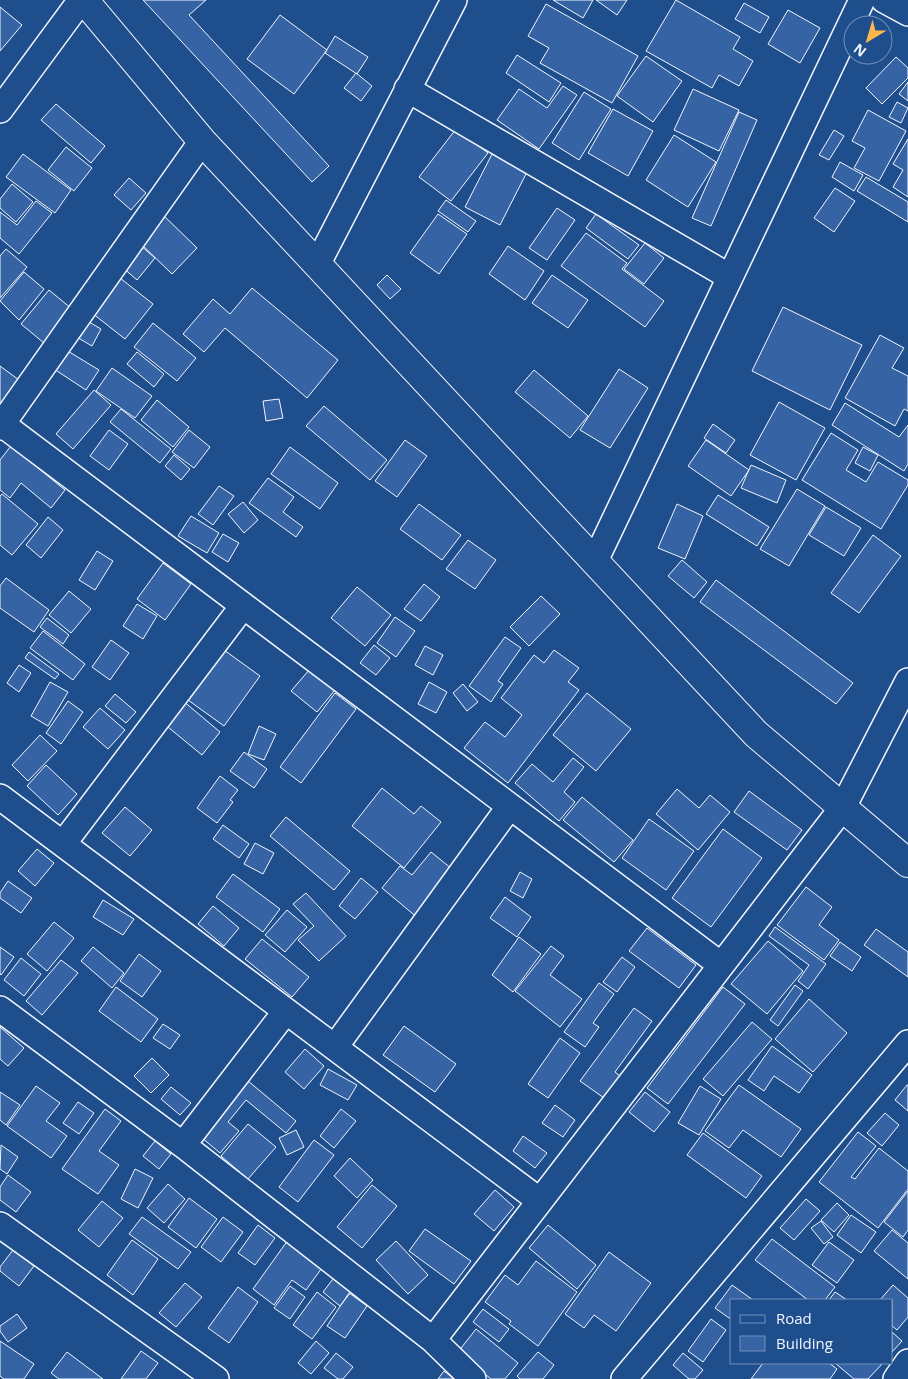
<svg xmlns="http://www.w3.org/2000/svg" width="908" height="1379" font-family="'Open Sans',sans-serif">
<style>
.building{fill:#3563a3;stroke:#f2f6ff}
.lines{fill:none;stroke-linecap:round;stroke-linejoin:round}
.street-casing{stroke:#f2f6ff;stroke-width:28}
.secondary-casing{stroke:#f2f6ff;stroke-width:30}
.street{stroke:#1f4e8c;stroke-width:25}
.secondary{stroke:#1f4e8c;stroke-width:28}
</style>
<rect width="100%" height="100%" fill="#1f4e8c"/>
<!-- building -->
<path class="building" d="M143,0H206L189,15L329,166L312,182Z
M553,0H593L583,18Z
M596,0H627L617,15Z
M676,0L740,37L733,49L753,61L739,86L719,75L712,88L646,51Z
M744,3L769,17L760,33L735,19Z
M546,4L638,56L612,103L540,63L549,48L528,36Z
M0,7L22,25L0,51Z
M788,10L820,28L800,63L768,44Z
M280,15L327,50L294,94L247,59Z
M335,36L368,57L357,74L325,53Z
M517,55L561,83L549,102L506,73Z
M646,56L682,81L653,122L617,96Z
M896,57L908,68V78L882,104L866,88Z
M356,73L372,86L361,101L344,88Z
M908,82V101L899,94Z
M563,86L577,95L539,149L497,120L519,89L547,108Z
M693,89L739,110L719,151L674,130Z
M584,92L611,109L579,160L552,143Z
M897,102L908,108L901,123L889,117Z
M56,104L105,146L91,163L41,120Z
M613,109L653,131L628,176L588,153Z
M868,110L906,131L879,181L854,168L865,148L852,141Z
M739,112L757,120L711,226L692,218Z
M456,129L488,153L451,201L419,177Z
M834,130L844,136L829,160L819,155Z
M674,135L716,162L688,207L646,180Z
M908,139V197L893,187L903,170L893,164Z
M66,147L92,168L74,191L48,170Z
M23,154L71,190L55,213L6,177Z
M492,154L527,172L500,225L465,207Z
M840,162L863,175L854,191L832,177Z
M866,177L908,202V222L857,191Z
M129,178L146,193L131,210L114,195Z
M12,184L33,202L16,222L0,208V199Z
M835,188L855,201L834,232L814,218Z
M446,200L476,221L468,232L438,211Z
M36,201L52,213L19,254L0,238V212L17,225Z
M557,208L575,220L547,260L529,248Z
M162,214L197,248L172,274L137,240Z
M438,214L467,234L439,274L410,253Z
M596,214L639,245L628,259L586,228Z
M586,233L627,263L622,269L664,301L645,327L561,266Z
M645,243L664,258L644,284L624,269Z
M140,245L155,258L137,280L122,267Z
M508,246L544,271L525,300L489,274Z
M6,249L27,267L0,298V256Z
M24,272L44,289L19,320L0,301Z
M387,275L401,289L390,299L377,285Z
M552,275L588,300L568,328L532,303Z
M120,278L153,304L125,339L92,313Z
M252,288L338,360L307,398L225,328L204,352L183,334L213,299L230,314Z
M49,290L72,309L44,343L21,324Z
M783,307L862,345L830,410L752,371Z
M84,319L101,329L92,346L75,336Z
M153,323L196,358L177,381L134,347Z
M880,335L904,348L892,368L908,376V411L904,409L895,426L845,398Z
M66,350L99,370L86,390L54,369Z
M137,352L164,374L154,387L127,364Z
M0,366L19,380L0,406Z
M112,368L152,396L135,418L96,391Z
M619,369L648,388L610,448L580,430Z
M534,370L588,416L570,438L515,392Z
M94,390L111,405L73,449L56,434Z
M279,399L283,418L266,421L263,401Z
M157,400L189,427L173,447L141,420Z
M779,402L825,428L796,480L750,455Z
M845,403L899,437L908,425V464L904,471L832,425Z
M324,406L387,460L370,480L306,426Z
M121,409L171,449L160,463L110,422Z
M713,424L735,440L726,453L704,438Z
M109,430L128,444L109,470L90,456Z
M189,430L210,447L194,468L172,452Z
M831,433L858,450L846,470L866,482L878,462L908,480V485L881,529L802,480Z
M405,440L427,456L397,497L375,481Z
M706,440L749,470L731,496L688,466Z
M11,446L65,490L51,508L21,483L10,498L0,490V460Z
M290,447L338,483L320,509L271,474Z
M863,447L878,455L870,471L855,463Z
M174,455L190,469L181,480L165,466Z
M751,465L786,480L777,503L741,488Z
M268,478L294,497L283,512L303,527L296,537L249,503Z
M219,486L234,496L213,525L198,514Z
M797,489L825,506L789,566L760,549Z
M2,494L38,524L12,555L0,545V496Z
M718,495L769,527L757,546L706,514Z
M243,502L258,520L244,533L228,514Z
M419,504L461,535L442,560L400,529Z
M677,504L703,516L685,559L658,548Z
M826,507L861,528L844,556L809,535Z
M191,516L219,533L207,553L178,536Z
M48,517L63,530L41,558L26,545Z
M223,534L239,543L228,562L212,552Z
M873,535L901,556L859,613L831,593Z
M468,540L496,560L475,589L446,569Z
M97,551L113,561L95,590L79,580Z
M682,560L707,582L694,598L668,576Z
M163,563L191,584L165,620L137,599Z
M6,578L49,610L34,632L0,608V586Z
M716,580L853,683L836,704L700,602Z
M424,584L440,597L421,621L404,609Z
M357,587L391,615L365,646L331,618Z
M69,591L91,609L71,633L49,615Z
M541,596L560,614L529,646L510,627Z
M137,604L157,616L143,639L123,626Z
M395,617L415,631L396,657L377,643Z
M47,618L69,635L63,644L40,627Z
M43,631L85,664L73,680L30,648Z
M505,637L521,648L498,681L503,684L491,702L469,686Z
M111,640L129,653L110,680L92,667Z
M374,645L390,658L376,675L360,663Z
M425,646L443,655L433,675L415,665Z
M224,650L260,676L224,726L188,700Z
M554,650L579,668L568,682L579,690L508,783L464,748L485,722L505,737L522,715L501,698L534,655L544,663Z
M29,652L59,674L55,679L25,658Z
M19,665L31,673L19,692L7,683Z
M310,669L335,690L317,712L291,691Z
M50,682L68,692L48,726L31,716Z
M429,682L447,692L436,713L418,704Z
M463,684L478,702L467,711L453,693Z
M335,693L356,709L301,783L280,767Z
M587,693L631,729L596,771L553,735Z
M115,694L136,712L126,723L105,706Z
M182,700L220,732L202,755L163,723Z
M68,701L83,712L61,744L46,733Z
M100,708L125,730L108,749L83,727Z
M259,726L276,734L264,760L248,754Z
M40,735L57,751L28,781L12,765Z
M244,752L267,769L254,788L230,771Z
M573,758L584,767L564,792L575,802L559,821L515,783L532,764L553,782Z
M46,765L77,794L58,815L27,786Z
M220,776L238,790L230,800L233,802L217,823L197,808Z
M382,788L414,814L421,806L441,822L404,868L352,826Z
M677,789L699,808L710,795L730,812L698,850L656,814Z
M749,791L802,830L787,850L734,812Z
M582,797L633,840L614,862L563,820Z
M125,807L152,830L130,856L102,833Z
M286,817L350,871L334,890L270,836Z
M649,819L694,851L666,890L622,858Z
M223,825L249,844L239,858L213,839Z
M723,829L762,858L711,927L672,898Z
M255,843L274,853L263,874L244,864Z
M37,849L54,863L35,886L18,871Z
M431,852L457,873L419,919L382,888L400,866L412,875Z
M520,872L532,879L523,898L510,891Z
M233,874L280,909L263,932L216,897Z
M361,878L378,892L355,919L339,906Z
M8,881L32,898L21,913L0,898V893Z
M806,887L832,907L819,925L839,940L824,960L777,925Z
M306,893L346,936L319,961L298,940L314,926L293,904Z
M505,897L531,917L517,937L490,918Z
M103,900L134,919L123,935L93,917Z
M213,906L239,928L224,946L198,924Z
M287,910L307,927L285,952L265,935Z
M54,922L74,938L47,971L27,954Z
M775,927L826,964L808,989L798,981L809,965L769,936Z
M647,928L696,965L679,988L629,951Z
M876,929L908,952V977L864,945Z
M519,937L541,954L513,992L492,975Z
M262,939L309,977L292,997L245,959Z
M768,941L803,971L767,1014L731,984Z
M840,942L861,957L852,971L830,956Z
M551,946L564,956L550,975L582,999L560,1027L515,991Z
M0,947L14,957L1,975L0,974Z
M93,947L124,973L112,988L81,961Z
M139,954L161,971L142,997L120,981Z
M622,957L635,967L617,992L603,982Z
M21,958L41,974L24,996L4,980Z
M61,960L78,973L42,1015L26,1001Z
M599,983L614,994L593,1023L599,1027L585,1047L564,1032Z
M795,985L803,991L778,1026L770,1020Z
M116,987L158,1019L141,1042L99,1011Z
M723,987L745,1004L668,1104L647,1088Z
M809,999L847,1033L813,1072L775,1039Z
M634,1008L652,1021L615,1072L620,1076L604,1098L580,1081Z
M752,1022L772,1039L723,1096L703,1079Z
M163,1024L180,1035L170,1049L153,1038Z
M404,1026L456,1064L435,1092L383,1055Z
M0,1027L24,1048L8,1066L0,1059Z
M560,1038L580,1053L548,1098L528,1084Z
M772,1046L812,1075L799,1093L774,1076L764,1091L748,1080Z
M305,1049L324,1066L304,1089L285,1072Z
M152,1058L169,1075L151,1093L134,1076Z
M328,1069L357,1085L348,1100L320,1085Z
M242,1076L296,1121L286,1133L246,1100L228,1122L239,1131L220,1153L195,1132Z
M739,1085L801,1129L781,1157L743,1130L729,1148L705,1131Z
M907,1085H908V1111L895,1100Z
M36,1086L60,1103L46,1121L67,1136L51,1158L7,1126Z
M700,1086L721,1099L699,1135L678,1123Z
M171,1087L191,1103L180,1115L161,1099Z
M0,1092L20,1105L6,1125L0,1120Z
M645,1092L670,1112L654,1132L629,1112Z
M78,1102L94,1113L79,1134L63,1123Z
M555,1105L575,1120L563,1137L542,1123Z
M105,1109L121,1121L99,1151L119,1165L98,1194L62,1169Z
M341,1109L356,1121L334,1148L320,1136Z
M885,1113L899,1125L882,1146L867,1133Z
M248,1124L276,1147L248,1179L221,1156Z
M296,1130L304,1147L287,1155L279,1138Z
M858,1132L876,1146L851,1177L855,1179L879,1148L908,1171V1189L878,1228L819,1182Z
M703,1133L762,1176L746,1198L687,1155Z
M523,1136L547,1153L535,1168L513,1151Z
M314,1140L334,1155L298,1202L279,1187Z
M155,1141L171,1154L159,1169L143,1156Z
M1,1145L18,1157L7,1174L0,1169Z
M350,1158L373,1180L357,1198L334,1176Z
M135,1169L153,1178L138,1208L121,1199Z
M8,1175L31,1192L16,1212L0,1200V1187Z
M168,1184L185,1199L164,1223L147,1208Z
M372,1185L397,1206L362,1248L337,1227Z
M495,1190L514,1207L494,1231L474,1214Z
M908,1191V1230L903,1237L884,1222Z
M189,1198L217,1219L196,1248L168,1227Z
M806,1199L820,1211L794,1240L780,1228Z
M102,1201L123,1218L99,1247L78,1230Z
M837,1203L849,1215L834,1232L821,1220Z
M851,1215L876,1232L861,1253L837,1235Z
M142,1217L191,1252L178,1269L129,1234Z
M223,1217L243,1232L221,1262L201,1247Z
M821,1221L833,1237L824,1244L811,1228Z
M258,1225L275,1238L255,1265L238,1253Z
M548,1225L596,1265L577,1289L529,1248Z
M425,1229L471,1261L454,1284L409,1251Z
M892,1230L908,1243V1279L874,1251Z
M772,1239L835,1287L825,1300H808L755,1260Z
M132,1240L158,1259L133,1295L107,1275Z
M288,1240L324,1265L306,1290L292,1280L274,1305L253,1289Z
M396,1241L428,1275L408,1294L376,1260Z
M829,1242L854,1260L837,1283L812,1265Z
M13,1250L34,1266L19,1286L0,1271V1267Z
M609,1252L651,1283L616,1331L594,1315L584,1328L565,1314Z
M536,1261L577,1292L538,1346L509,1324L511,1321L485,1302L505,1275L518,1285Z
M333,1279L351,1292L340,1306L323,1292Z
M185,1283L202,1297L176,1327L159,1313Z
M732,1285L753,1300H732V1320L715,1308Z
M893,1285L908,1298V1317L897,1330L892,1326V1300H880Z
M290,1286L305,1297L290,1319L274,1308Z
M238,1287L258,1302L229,1343L208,1328Z
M317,1292L336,1307L312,1339L293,1325Z
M835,1292L847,1300H829Z
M349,1293L367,1306L345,1338L327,1326Z
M483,1309L509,1329L499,1342L473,1322Z
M17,1314L27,1328L8,1342L0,1331V1326Z
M711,1319L726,1330L703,1362L688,1351Z
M476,1329L518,1363L505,1379H491L458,1352Z
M892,1332L902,1341L892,1352Z
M0,1341L34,1364L24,1379H4L0,1376Z
M316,1341L329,1353L311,1374L298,1363Z
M141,1351L158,1363L146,1379H121Z
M67,1352L103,1379H59L51,1373Z
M538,1352L554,1365L543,1379H520L517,1376Z
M336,1353L353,1367L343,1379H338L324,1368Z
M683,1353L703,1370L695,1379H689L673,1365Z
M763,1363H829L837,1369L830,1379H751Z
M835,1363H883L868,1379H854Z
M444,1371L454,1379H438Z"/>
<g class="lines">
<!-- street casing -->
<g class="street-casing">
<path id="street" d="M884,0L908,13
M407,89L730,277
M0,110L81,0
M318,263L454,0
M2,424L721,965
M0,427L202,141
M595,561L862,0
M0,797L540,1201
M63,844L243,606
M0,1009L183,1145L433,1340L473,1379
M335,1047L510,806
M183,1145L286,1011
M0,1225L216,1379
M433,1340L843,807L908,681
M624,1379L908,1043
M896,1379L908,1362"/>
</g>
<!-- secondary casing -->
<g class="secondary-casing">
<path id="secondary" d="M84,0L202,141L756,734L908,863"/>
</g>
<!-- street -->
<use href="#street" class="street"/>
<!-- secondary -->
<use href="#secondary" class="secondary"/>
</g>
<!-- legend -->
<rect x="730" y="1299" width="162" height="65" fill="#1f4e8c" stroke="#7391ba"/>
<rect x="740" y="1315" width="25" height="8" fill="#1f4e8c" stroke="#7391ba"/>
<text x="776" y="1324" font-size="15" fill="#f2f6ff">Road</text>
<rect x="740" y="1336" width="25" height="15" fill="#3563a3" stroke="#7391ba"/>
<text x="776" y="1349" font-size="15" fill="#f2f6ff">Building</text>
<!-- north arrow -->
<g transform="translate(868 40) rotate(218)"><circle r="24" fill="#1f4e8c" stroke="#7391ba"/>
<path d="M0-4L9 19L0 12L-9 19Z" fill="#ffb74d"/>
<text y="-8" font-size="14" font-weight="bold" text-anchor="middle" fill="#f2f6ff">N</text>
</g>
</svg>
